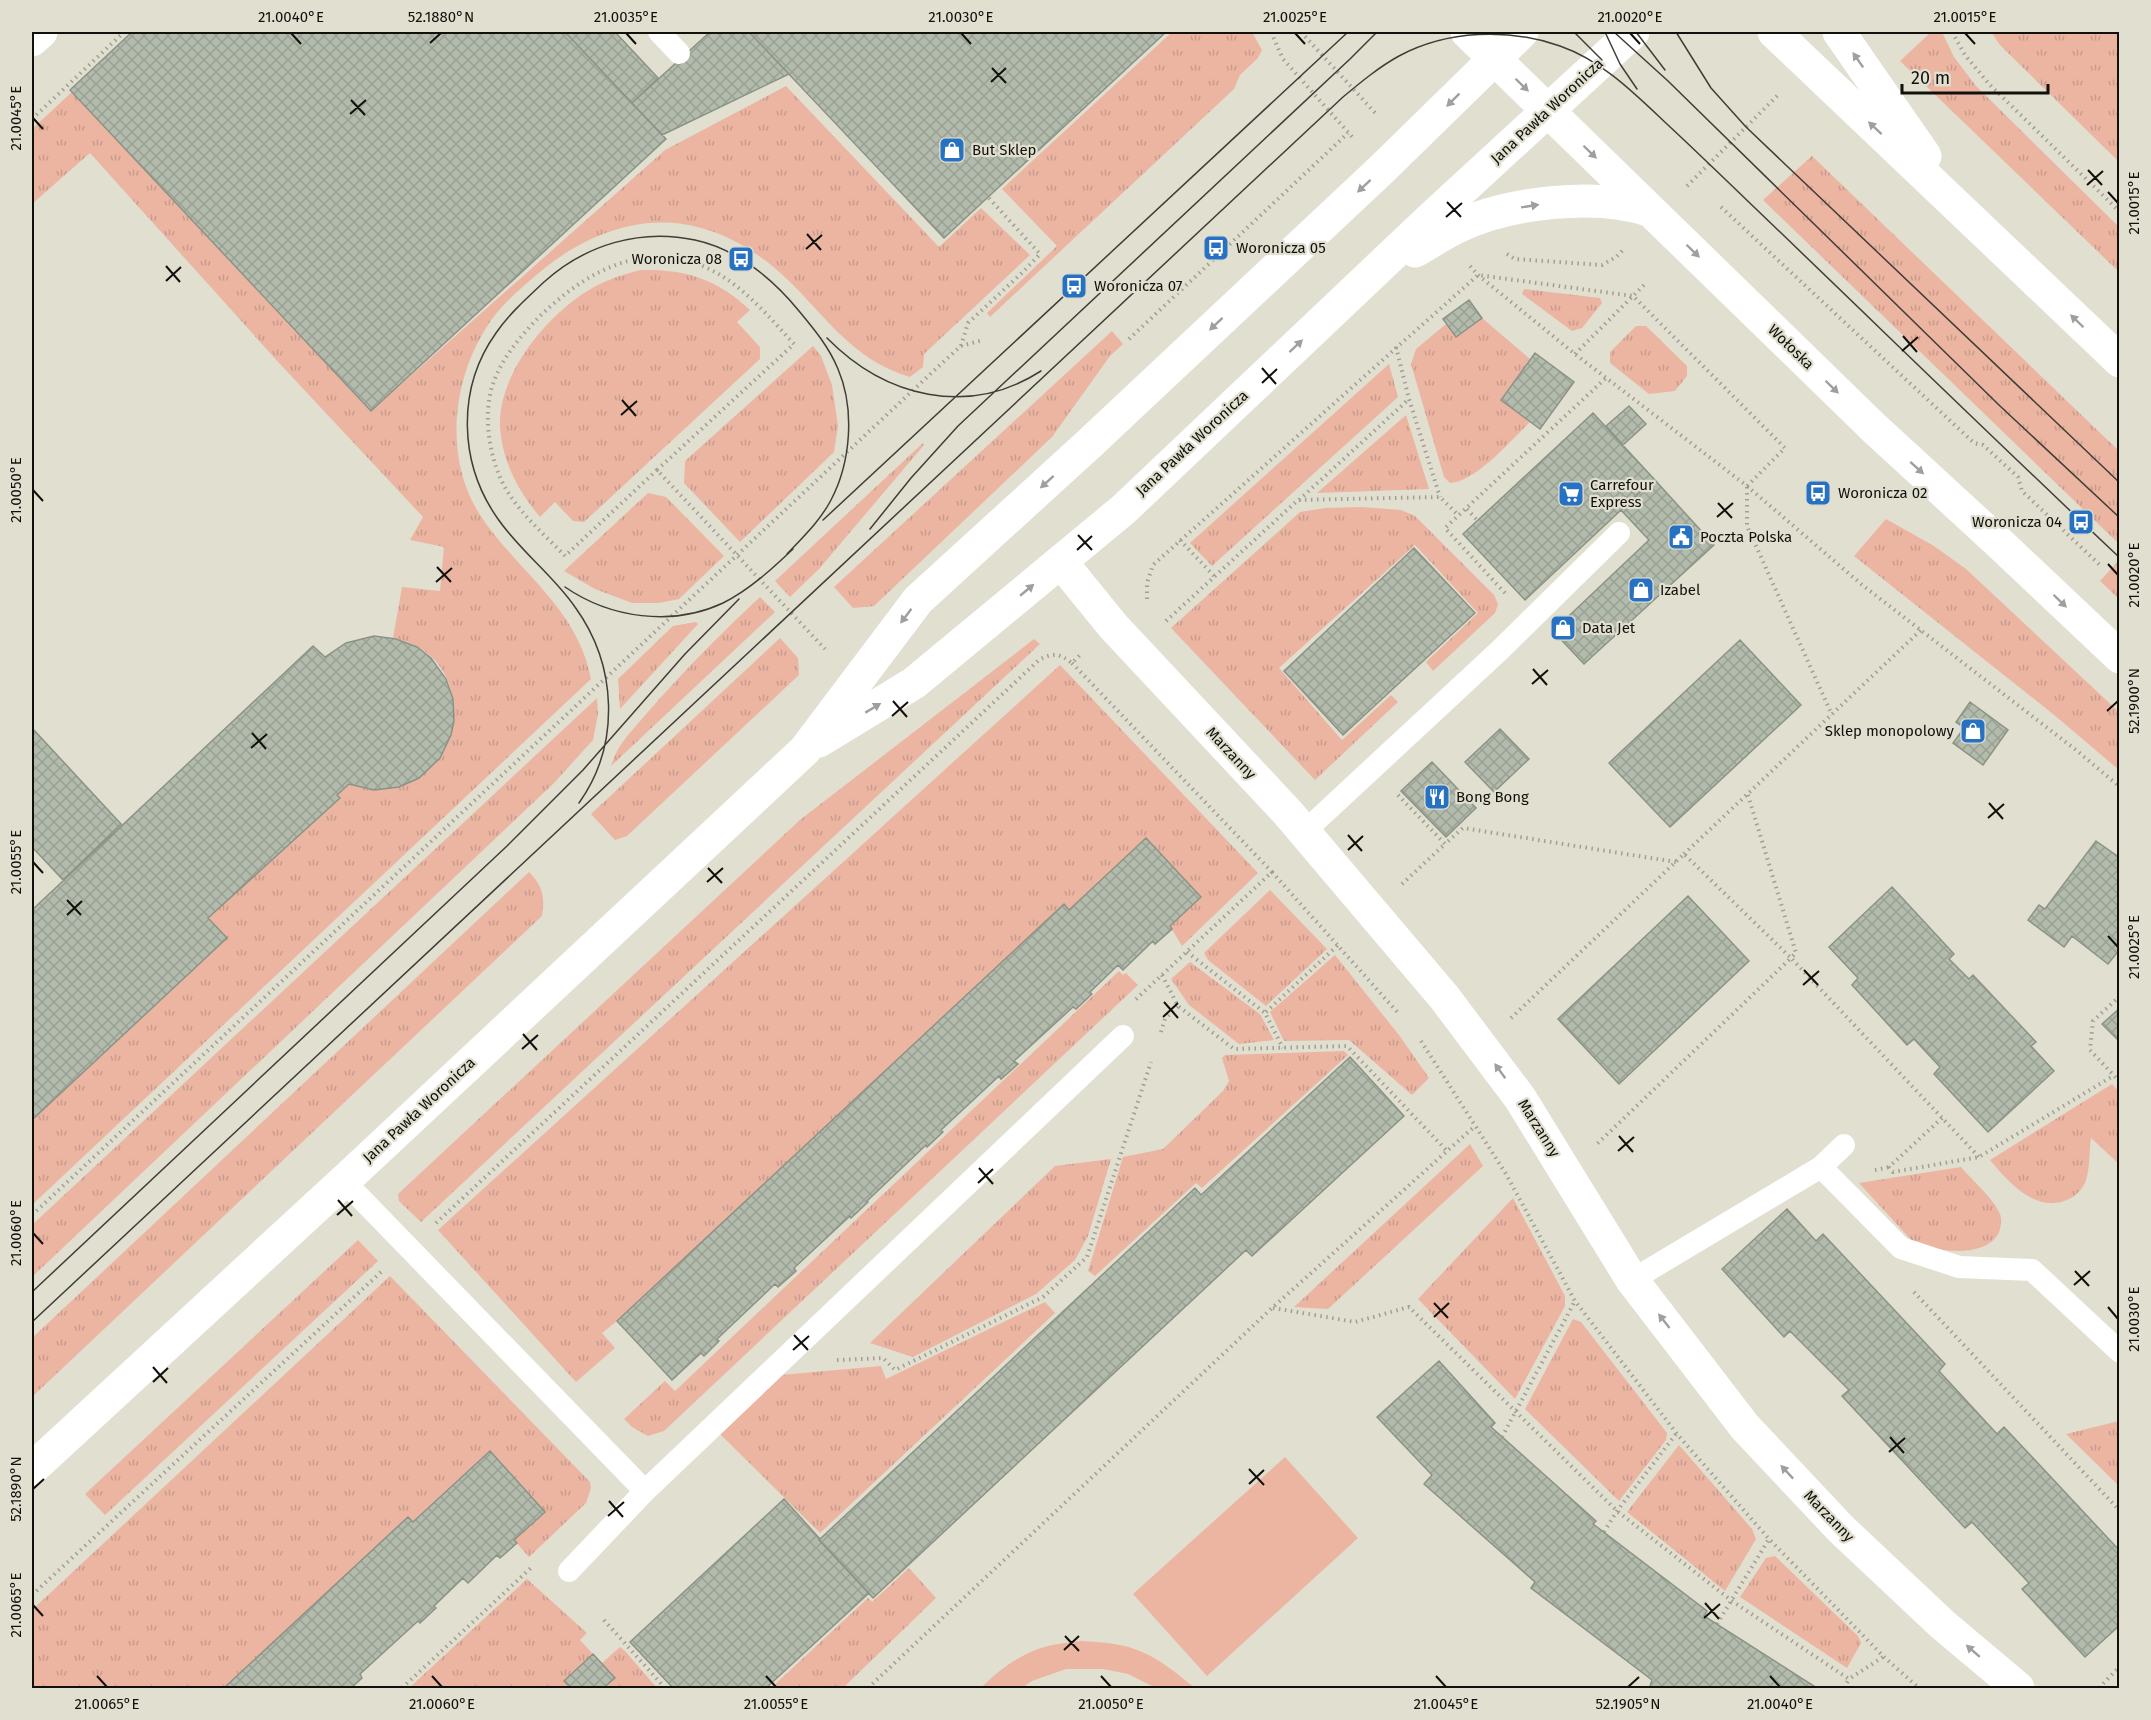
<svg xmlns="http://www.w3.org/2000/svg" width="2151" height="1720" font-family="'Fira Sans',sans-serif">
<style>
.grass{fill:url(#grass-tufts)}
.garden{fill:#ecb5a2}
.building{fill:url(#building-cross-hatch);stroke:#8b9385;stroke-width:1.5}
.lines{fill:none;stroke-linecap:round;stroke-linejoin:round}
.path{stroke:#a19f93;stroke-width:4;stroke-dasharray:1.5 4.5;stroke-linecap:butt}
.lane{stroke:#fff;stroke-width:22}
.street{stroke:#fff;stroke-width:33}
.secondary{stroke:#fff;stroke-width:33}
.tram{stroke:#3f3e37;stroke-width:1.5}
.oneway{fill:#a09f9d}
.ticks{fill:none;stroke:#11100b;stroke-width:2}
.labels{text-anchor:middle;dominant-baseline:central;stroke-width:4.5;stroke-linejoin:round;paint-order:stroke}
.street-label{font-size:15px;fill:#11100b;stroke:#e1dfd0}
.poi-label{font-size:15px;fill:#11100b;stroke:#e1dfd0;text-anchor:start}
.neatline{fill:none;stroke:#11100b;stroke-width:2}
.ticks-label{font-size:15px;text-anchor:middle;fill:#11100b}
</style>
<defs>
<pattern id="grass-tufts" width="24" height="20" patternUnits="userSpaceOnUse" patternTransform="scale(1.5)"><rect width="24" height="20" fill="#ecb5a2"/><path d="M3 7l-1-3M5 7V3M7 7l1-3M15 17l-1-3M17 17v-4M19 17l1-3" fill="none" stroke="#c99b8a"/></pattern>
<pattern id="building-cross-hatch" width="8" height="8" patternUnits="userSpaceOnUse" patternTransform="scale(1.5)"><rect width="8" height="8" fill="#b3bbad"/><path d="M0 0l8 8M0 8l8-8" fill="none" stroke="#99a094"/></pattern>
</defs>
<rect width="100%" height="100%" fill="#e1dfd0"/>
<!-- grass -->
<path class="grass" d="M1172,32H1252L1262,50L1258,58L1240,75L1234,89L990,317L987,313L1057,246L1002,189Z
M1931,32H1942L1954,57L1976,86L2119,227V272L1900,61Z
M1991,32H2115L2120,38L2119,162L2000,45Z
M786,86L939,247L981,208L1030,255L924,354L923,367L910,377C848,359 822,309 777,270C755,251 728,235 701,228C643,211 584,235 540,272C521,288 499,306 486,328C452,382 444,459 480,515C517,571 578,608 591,679L32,1205V1120L227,938L208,918L349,784C456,820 497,659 393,638L402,587L440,591L444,547L410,540L423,517L280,364L90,153L32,204V129L72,92L371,411L665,150Z
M1812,156L2119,451V544L1763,200Z
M641,270C686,269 717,279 750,310L737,322L760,347V359L584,522L573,521L555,502L540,517C518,491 502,461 500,426C498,373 549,312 594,287C609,279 624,274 641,270Z
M1524,289L1600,298L1602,303L1582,328L1572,331L1522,294Z
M1482,318L1530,359L1501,400L1530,422C1511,440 1477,481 1450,483L1444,477L1411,364L1416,349L1446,324Z
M1636,326H1646L1687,366V376L1675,391L1649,394L1610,363V352Z
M1112,331L1123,344L1110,356L1052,437L874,606L853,608L834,587Z
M813,346L821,356L832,385L838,426L834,452L740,542L684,483L685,461Z
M1389,364L1398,397L1212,566L1190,543Z
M1406,415L1429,489L1317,493Z
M923,443L924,445L819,569L790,597L775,581Z
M648,493L666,497L724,556L679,599L659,603H632L595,589L564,571Z
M1362,507L1401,510L1415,516L1494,595L1498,604L1495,613L1433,671L1426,662L1478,613L1415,545L1279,668L1342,740L1391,695L1398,702L1315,780L1171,628L1300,512L1325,508Z
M1886,519L1934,546L1966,569L2119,712V770L2053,714L1854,556Z
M2119,560V599L2100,581Z
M760,597L775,612L611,766C617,744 633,730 647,713C683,672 720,634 760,597Z
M696,622L698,624L620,709L618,679L673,626Z
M780,638L798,658L799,675L627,836L615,840L591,814Z
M1034,639L1040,644L421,1222L399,1201L398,1194L800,820Z
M1060,665L1258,873L1182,946L1170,926L1201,897L1146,838L1069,910L1064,904L617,1321L602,1333L615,1348L576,1382L438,1230Z
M597,698L598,714L593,740L553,784L32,1277V1225Z
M529,872C543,886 545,897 542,916L32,1397V1338Z
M1270,890L1327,949L1266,1006L1208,960L1204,953Z
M1335,955L1399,1035L1429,1078L1412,1095L1349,1040L1284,1041L1270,1012Z
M1190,962L1260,1014L1274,1040L1239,1044L1189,1005L1171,979Z
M1119,971L1123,975L1126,973L1138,985L664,1431L648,1436L632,1427L624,1419L665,1381L675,1391Z
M1344,1051L1348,1055L1202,1188L1196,1183L1095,1276L1088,1271L1123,1157L1163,1149L1223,1091L1229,1081L1222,1058L1225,1055Z
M2112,1084L2119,1092V1164L2091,1138C2089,1152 2090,1168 2086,1180C2084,1187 2077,1195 2071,1198C2038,1216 2009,1183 1990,1160Z
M1470,1144L1483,1166L1328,1309L1294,1307Z
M1111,1159L1088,1236L1075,1260L1036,1294L913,1357L870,1343L1055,1166Z
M1961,1167C1972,1180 1994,1199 2000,1214C2002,1219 2001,1227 1999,1232C1987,1259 1935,1252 1913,1242L1859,1183Z
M1513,1198L1565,1296V1306L1515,1399L1418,1299Z
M358,1240L378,1261L105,1515L85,1494Z
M390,1276L590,1482L591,1488L586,1503L529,1557L514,1540L545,1512L490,1451L413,1522L408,1517L224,1688H32V1610Z
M1045,1302L1055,1313L820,1533L719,1433L781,1375L881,1366L886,1379Z
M1573,1319L1581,1322L1667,1433L1666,1440L1619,1501L1525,1409Z
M2119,1421H2120L2119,1486L2066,1434Z
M1679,1445L1752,1529L1756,1539L1725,1591L1627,1512Z
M1775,1556L1858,1636L1861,1643L1847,1668L1740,1597L1766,1558Z
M909,1568L936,1598L843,1688H771L868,1598L872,1602Z
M527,1579L587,1633L580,1640L593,1654L564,1681L571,1688H409Z
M620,1647L625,1651L657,1688H603L615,1678L602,1663Z"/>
<!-- garden -->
<path class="garden" d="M1285,1457L1358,1538L1207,1676L1133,1594Z
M1080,1641C1137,1643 1152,1653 1195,1688H1156L1128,1674L1103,1669H1066L1032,1681L1022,1688H981C996,1672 1019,1655 1041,1648C1053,1644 1067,1643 1080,1641Z"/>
<!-- building -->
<path class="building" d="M132,32H565L666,139L371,411L70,90Z
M565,32H615L658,78L632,103Z
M710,32H749L789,74L662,135L632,103Z
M749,32H1166L944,238Z
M1469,300L1482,318L1456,337L1443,319Z
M1535,353L1574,382L1540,429L1501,400Z
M1629,406L1646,424L1623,445L1606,426Z
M1593,413L1654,479L1525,600L1463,534Z
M1654,479L1714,545L1584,664L1553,631L1649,540L1621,510Z
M1414,548L1475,613L1343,735L1284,671Z
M374,636L396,639L417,647L431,658L446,679L453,699L454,721L451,735L440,758L419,778L399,787L374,790L349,784L337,795L340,798L208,918L227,938L32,1120V910L313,646L325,657L346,643Z
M1740,640L1801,705L1670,827L1609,763Z
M1970,702L2008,730L1983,765L1953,743L1964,728L1956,722Z
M32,728L121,824L63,880L33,848L32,849Z
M1500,729L1529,759L1494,792L1465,762Z
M1432,762L1476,808L1446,837L1401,791Z
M1146,838L1201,897L1170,926L1172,929L1155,944L1153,941L1123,970L1118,965L1090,992L1092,994L1076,1009L1073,1007L1014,1061L1018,1064L1001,1079L999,1076L941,1130L943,1132L927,1147L926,1145L867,1201L868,1202L851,1218L850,1216L794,1268L796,1271L778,1287L775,1284L717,1339L719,1341L704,1356L701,1353L672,1380L617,1321L1064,904L1069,910Z
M2096,841L2120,858V949L2108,964L2072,936L2064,947L2028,920L2039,905L2045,909Z
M1892,887L1954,954L1949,959L1969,979L1973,975L2036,1042L2031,1046L2054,1071L1988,1132L1934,1074L1940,1067L1914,1039L1907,1045L1852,985L1858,978L1829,947Z
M1688,896L1749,961L1619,1084L1558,1019Z
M2120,1008V1042L2102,1024Z
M1350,1057L1404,1116L1252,1256L1246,1250L873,1598L819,1540L1195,1188L1201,1195Z
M1787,1209L1816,1241L1823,1234L1945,1364L1939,1371L1997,1434L2004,1427L2120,1551V1625L2085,1657L2022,1589L2029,1583L1972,1522L1965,1528L1842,1396L1849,1390L1790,1331L1784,1337L1722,1269Z
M1439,1361L1495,1423L1491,1427L1596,1521L1593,1524L1707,1611L1704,1616L1817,1688H1654L1650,1686L1652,1680L1531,1588L1535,1582L1424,1484L1432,1475L1377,1417Z
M490,1451L545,1512L514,1540L517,1543L500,1558L497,1555L468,1583L463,1578L434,1606L436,1608L420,1623L418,1621L360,1674L362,1678L351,1688H224L408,1517L413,1522Z
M784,1499L820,1539L819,1540L869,1593L766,1688H673L630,1642Z
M593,1654L615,1678L603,1688H571L564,1681Z"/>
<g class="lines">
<!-- path -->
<path class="path" d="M1271,32L1283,59L1354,139
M1301,32L1377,115
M1952,32L1965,55L1989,84L2120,212
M32,119L124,32
M1687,186L1779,94
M1721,207L1974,443L1983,445L2018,477L2022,491L2102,567
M1507,254L1515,259L1602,265L1616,257L1624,249
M1129,339L1348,133
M961,346L968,323L1023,272L1040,254L988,197
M1396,347L1409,399L1440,497
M1575,354L1645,284
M657,470L565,556C542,532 512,507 499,475C488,448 483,409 494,381C503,357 520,337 538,318C575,282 620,251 675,258C727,266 761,308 794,344L657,470L825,649
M1747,486L1861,584L2076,750L2120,787
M1747,487V526L1832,715
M1299,500L1409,399
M1467,509L1477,520
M1180,540L1215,577
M1505,593L1445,528L1607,377
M1147,599V583L1153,565L1478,275L1633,296L1785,448L1747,486L1575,354L1478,275L1470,266
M1166,621L1298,500L1440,497L1459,516
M1072,663L1272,872L1133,1002
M1398,795L1445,844L1463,828L1676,862
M1748,795L1796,953L1791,958L1979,1157
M1684,854L1921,630
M1272,872L1399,1014
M1402,884L1445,844
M1187,952L1265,1013L1283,1048
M1162,975L1178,1006L1234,1049L1347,1046L1447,1151
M2120,996L2093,1021L2090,1050L2120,1082
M1266,1012L1338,945
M1511,1018L1684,854L1791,958L1597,1144
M1161,1032L1165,1019L1178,1006
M1421,1041L1506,1174L1575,1301L1677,1434L1769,1539L1884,1657L1919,1688
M1942,1118L1889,1167L1893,1172L1979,1157L2113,1076
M1875,1170L1889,1167
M2118,1189H2120
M32,1215L940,365L961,346L983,340
M436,1223L1039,660C1053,652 1060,654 1072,663L1081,654
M1914,1292L2120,1511
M1273,1308L1355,1322L1409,1307L1617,1511L1732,1601L1849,1679L1883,1657
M837,1360L883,1358L895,1370L1043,1297L1087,1257L1151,1062
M1502,1437L1575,1301
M1604,1532L1617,1511L1676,1434
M32,1595L381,1272
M604,1620L665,1688
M1717,1624L1769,1539
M402,1688L533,1566
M868,1688L1272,1308L1474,1127
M1844,1688L1849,1679
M2099,1688L2120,1666"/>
<!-- lane -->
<path class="lane" d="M659,32L679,53
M1304,832L1500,650L1619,533
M1821,1167L1901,1248L1959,1267L2032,1270L2120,1352
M344,1181L645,1491
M1632,1280L1821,1167L1844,1145
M569,1571L645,1491L1123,1036"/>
<!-- street -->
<path class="street" d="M32,40L41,32
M1061,562L1113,626L1288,813L1444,997L1520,1098L1632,1280L1745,1427L1841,1529L1942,1624L2018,1688"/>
<!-- secondary -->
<path class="secondary" d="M1467,32L1874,428L1996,540L2120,657
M1774,32L2120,361
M1839,32L1925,156
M1415,251C1428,244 1441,235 1455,228C1506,202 1597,192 1651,211
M819,741L914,683L1124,509L1429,220L1633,32
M32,1469L344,1181L805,750L918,600L1090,443L1382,169L1522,32"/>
<!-- tram -->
<path class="tram" d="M1574,32L1602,60
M1605,32L1620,64L1637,89
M1614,32L1668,81L2000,406L2120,518
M1636,32L1665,70
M1676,32L1711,88L1746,127L2120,483
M827,338C885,397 968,418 1041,371
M823,520L1348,32
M870,529L911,478L958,426L1350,59L1377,32
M565,587C610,618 672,627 723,603C749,590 772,569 793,549
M579,803C621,744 617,665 575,607C553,575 520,551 498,519C459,464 456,389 496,333C509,314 527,298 544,282C585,245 640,228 695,240C737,249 773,279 799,311C814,329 829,347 838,369C855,409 851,462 831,500C820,521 803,537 787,554
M32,1292L507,846L583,770L685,654L739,599
M32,1322L1343,97C1361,82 1379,67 1399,56C1447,30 1509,28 1560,46C1603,61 1635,94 1668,125C1697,152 1726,180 1755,208C1876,324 1997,442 2120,558"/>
</g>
<!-- one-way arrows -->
<defs><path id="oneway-solid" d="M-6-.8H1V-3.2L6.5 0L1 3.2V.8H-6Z" transform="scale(1.5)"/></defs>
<g class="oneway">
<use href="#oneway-solid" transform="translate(1858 60) rotate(-125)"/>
<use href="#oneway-solid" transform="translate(1522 85) rotate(44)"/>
<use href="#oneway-solid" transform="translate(1453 100) rotate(135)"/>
<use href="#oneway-solid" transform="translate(1875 128) rotate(-137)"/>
<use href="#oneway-solid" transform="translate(1590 152) rotate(44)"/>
<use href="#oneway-solid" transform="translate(1364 186) rotate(137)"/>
<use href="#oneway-solid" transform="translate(1530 206) rotate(-9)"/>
<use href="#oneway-solid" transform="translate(1693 251) rotate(44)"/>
<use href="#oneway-solid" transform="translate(2077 321) rotate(-136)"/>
<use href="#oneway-solid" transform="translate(1216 324) rotate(137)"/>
<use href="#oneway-solid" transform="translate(1296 346) rotate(-43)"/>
<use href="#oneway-solid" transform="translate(1832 387) rotate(44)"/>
<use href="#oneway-solid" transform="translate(1917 468) rotate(42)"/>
<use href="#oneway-solid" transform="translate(1047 482) rotate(138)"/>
<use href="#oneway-solid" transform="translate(1027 590) rotate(-40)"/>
<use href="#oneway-solid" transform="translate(2060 601) rotate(44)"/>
<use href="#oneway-solid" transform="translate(906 616) rotate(127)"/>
<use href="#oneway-solid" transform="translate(873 708) rotate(-31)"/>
<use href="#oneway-solid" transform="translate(1500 1071) rotate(-126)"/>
<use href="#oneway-solid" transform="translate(1664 1321) rotate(-128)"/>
<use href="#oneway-solid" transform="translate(1787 1472) rotate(-133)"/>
<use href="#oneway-solid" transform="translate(1973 1651) rotate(-139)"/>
</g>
<!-- ticks -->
<path class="ticks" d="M291,33L301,44M626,33L636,44M961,33L971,44M1295,33L1305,44M1630,33L1640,44M1965,33L1975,44M430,43L441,33M992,68L1006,83M991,82L1006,68M351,100L365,115M350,114L366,100M33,118L43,129M2088,170L2102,185M2087,185L2103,171M2108,192L2118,203M1447,202L1461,217M1446,217L1462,203M807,234L821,250M806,249L822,235M166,266L180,282M166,281L181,267M1903,336L1917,352M1902,351L1918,337M1262,368L1276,384M1262,383L1277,369M622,400L636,416M621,415L637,401M33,490L43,501M1718,503L1732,518M1717,517L1733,503M1078,535L1092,550M1077,550L1092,536M2108,564L2118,575M437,567L451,582M436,582L452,568M1533,669L1547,685M1532,684L1548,670M893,701L907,717M2107,711L2118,701M892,716L908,702M252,733L266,749M251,748L267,734M1989,803L2003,819M1988,818L2004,804M1348,835L1362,851M1348,850L1363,836M33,862L43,873M708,868L722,883M707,882L723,868M67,900L81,915M67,915L82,901M2108,936L2118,947M1804,970L1818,985M1803,985L1819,971M1164,1002L1178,1018M1163,1017L1178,1003M523,1034L537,1050M522,1049L538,1035M1619,1136L1633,1152M1618,1151L1634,1137M979,1168L993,1184M978,1183L993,1169M338,1200L352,1216M337,1215L353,1201M33,1233L43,1244M2075,1271L2089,1286M2074,1285L2090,1271M1434,1303L1448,1318M2108,1307L2118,1319M1434,1317L1449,1303M794,1335L808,1350M793,1350L809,1336M153,1367L167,1383M153,1382L168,1368M1890,1437L1904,1453M1889,1452L1905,1438M1249,1469L1264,1485M1249,1484L1264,1470M33,1489L44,1479M609,1501L623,1517M608,1516L624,1502M1705,1603L1719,1619M33,1605L43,1616M1704,1618L1720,1604M1065,1636L1079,1651M1064,1650L1079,1636M97,1676L107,1687M432,1676L442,1687M766,1676L776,1687M1101,1676L1111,1687M1436,1676L1446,1687M1770,1676L1780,1687M1628,1687L1639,1677"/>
<!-- icons -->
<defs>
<g id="shop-square" transform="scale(1.35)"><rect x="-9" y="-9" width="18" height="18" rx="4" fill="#2671c1" stroke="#e1dfd0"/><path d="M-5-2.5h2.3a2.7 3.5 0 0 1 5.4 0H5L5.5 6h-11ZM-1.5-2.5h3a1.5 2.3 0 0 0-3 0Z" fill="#fff"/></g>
<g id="bus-square" transform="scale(1.35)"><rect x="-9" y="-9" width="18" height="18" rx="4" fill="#2671c1" stroke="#e1dfd0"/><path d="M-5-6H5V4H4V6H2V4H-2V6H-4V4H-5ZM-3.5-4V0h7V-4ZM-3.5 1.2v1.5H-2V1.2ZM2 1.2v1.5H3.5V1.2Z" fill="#fff"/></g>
<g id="supermarket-square" transform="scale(1.35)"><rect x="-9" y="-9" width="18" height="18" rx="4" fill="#2671c1" stroke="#e1dfd0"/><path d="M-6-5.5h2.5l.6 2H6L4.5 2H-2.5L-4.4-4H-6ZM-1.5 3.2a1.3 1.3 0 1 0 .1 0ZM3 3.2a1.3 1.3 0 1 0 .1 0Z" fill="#fff"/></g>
<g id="civic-square" transform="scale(1.35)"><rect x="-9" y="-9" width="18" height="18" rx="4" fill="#2671c1" stroke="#e1dfd0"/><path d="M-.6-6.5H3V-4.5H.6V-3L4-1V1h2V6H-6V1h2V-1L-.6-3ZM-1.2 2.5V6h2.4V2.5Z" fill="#fff"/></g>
<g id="restaurant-square" transform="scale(1.35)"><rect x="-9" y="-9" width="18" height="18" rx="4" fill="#2671c1" stroke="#e1dfd0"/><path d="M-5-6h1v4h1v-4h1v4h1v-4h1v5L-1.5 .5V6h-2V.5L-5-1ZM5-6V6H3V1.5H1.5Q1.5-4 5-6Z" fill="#fff"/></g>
</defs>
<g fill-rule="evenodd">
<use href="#shop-square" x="952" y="150"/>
<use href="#bus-square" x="1216" y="248"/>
<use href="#bus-square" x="741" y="259"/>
<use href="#bus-square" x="1074" y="286"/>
<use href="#bus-square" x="1818" y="493"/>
<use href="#supermarket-square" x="1571" y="494"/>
<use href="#bus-square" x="2081" y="522"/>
<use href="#civic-square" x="1681" y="537"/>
<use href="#shop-square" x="1641" y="590"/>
<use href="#shop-square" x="1563" y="628"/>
<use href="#shop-square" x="1973" y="731"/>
<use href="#restaurant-square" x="1437" y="797"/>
</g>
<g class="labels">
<!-- street labels -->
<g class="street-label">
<text transform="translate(1547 111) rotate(-43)">Jana Pawła Woronicza</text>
<text transform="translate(1791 347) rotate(44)">Wołoska</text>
<text transform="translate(1192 443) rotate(-43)">Jana Pawła Woronicza</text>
<text transform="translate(1231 753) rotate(47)">Marzanny</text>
<text transform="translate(419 1110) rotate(-43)">Jana Pawła Woronicza</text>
<text transform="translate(1539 1128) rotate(58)">Marzanny</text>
<text transform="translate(1829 1516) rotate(46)">Marzanny</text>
</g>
<!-- poi labels -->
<g class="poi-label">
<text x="972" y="150">But Sklep</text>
<text x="1236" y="248">Woronicza 05</text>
<text x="722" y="259" text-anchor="end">Woronicza 08</text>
<text x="1094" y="286">Woronicza 07</text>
<text x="1590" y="485">Carrefour<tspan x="1590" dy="17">Express</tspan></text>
<text x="1838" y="493">Woronicza 02</text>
<text x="2062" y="522" text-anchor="end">Woronicza 04</text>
<text x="1700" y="537">Poczta Polska</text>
<text x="1660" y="590">Izabel</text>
<text x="1582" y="628">Data Jet</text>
<text x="1954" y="731" text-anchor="end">Sklep monopolowy</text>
<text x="1456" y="797">Bong Bong</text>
</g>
</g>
<!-- border -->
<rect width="2151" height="1720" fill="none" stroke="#e1dfd0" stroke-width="66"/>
<!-- scale -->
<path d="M1902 84v9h146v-9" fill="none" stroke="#11100b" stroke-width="3"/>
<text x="1911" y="84" font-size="18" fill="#11100b" stroke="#e1dfd0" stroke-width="4.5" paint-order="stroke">20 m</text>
<rect x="33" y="33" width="2085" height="1654" class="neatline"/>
<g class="ticks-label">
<text x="291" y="22">21.0040°E</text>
<text x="441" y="22">52.1880°N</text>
<text x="626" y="22">21.0035°E</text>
<text x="961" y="22">21.0030°E</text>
<text x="1295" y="22">21.0025°E</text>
<text x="1630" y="22">21.0020°E</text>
<text x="1965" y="22">21.0015°E</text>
<text transform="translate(16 118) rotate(-90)" y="5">21.0045°E</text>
<text transform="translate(2134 203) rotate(-90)" y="5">21.0015°E</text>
<text transform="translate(16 490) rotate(-90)" y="5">21.0050°E</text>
<text transform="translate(2134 575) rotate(-90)" y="5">21.0020°E</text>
<text transform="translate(2134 701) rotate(-90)" y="5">52.1900°N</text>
<text transform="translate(16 862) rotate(-90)" y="5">21.0055°E</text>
<text transform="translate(2134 947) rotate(-90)" y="5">21.0025°E</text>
<text transform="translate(16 1233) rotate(-90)" y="5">21.0060°E</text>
<text transform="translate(2134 1319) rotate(-90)" y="5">21.0030°E</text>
<text transform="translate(16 1489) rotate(-90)" y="5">52.1890°N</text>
<text transform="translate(16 1605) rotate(-90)" y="5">21.0065°E</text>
<text x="107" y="1709">21.0065°E</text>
<text x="442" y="1709">21.0060°E</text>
<text x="776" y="1709">21.0055°E</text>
<text x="1111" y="1709">21.0050°E</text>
<text x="1446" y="1709">21.0045°E</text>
<text x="1628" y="1709">52.1905°N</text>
<text x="1780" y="1709">21.0040°E</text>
</g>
</svg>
